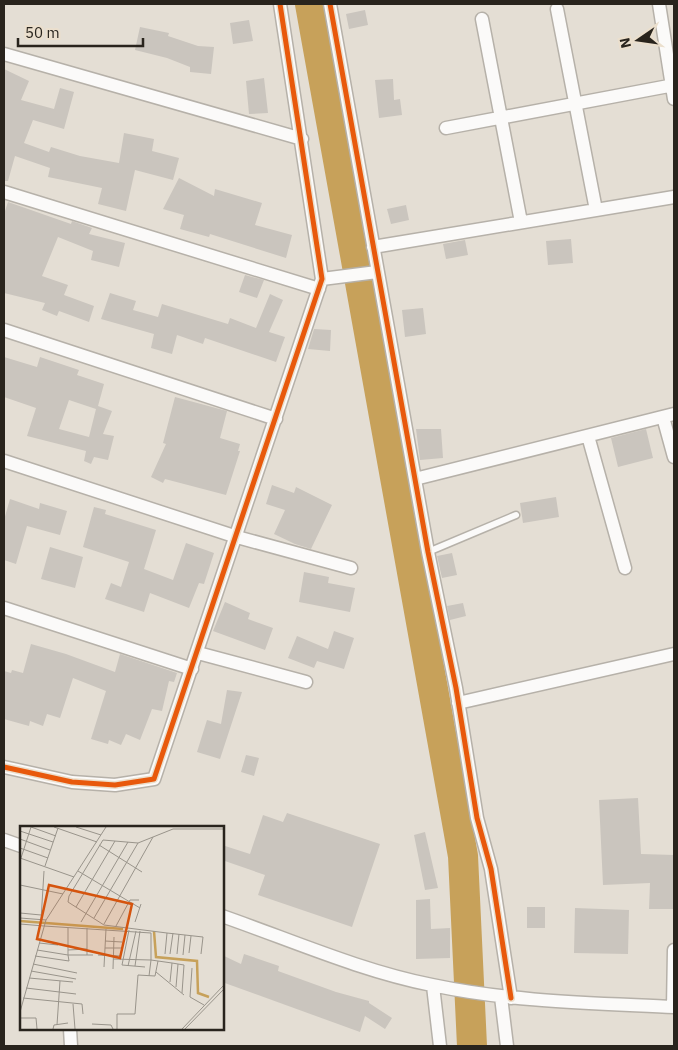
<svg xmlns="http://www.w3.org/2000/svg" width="678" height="1050" font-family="'IBM Plex Sans',sans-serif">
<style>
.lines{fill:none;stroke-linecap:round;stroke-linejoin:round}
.river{stroke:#c7a15a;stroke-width:30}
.building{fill:#cac5be;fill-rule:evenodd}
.service-casing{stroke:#b6b1a9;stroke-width:9}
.minor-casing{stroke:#b6b1a9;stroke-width:15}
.service{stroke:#fbfaf9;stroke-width:6}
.minor{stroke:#fbfaf9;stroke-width:12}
.cycleway-casing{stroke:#ebdfcd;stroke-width:8}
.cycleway{stroke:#e8590c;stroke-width:5}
.inset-river{fill:none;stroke:#c7a15a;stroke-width:2.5}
.inset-road{fill:none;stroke:#99948b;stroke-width:1}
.view{fill:#d5540e;fill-opacity:0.15;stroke:#d5540e;stroke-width:2.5}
.inset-edge{fill:none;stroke:#29241d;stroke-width:2.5}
</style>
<rect width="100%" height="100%" fill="#e4ded4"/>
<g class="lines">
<!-- river -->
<path class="river" d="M310,4L463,856L472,1046"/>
</g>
<!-- building -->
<path class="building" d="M365,10L368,25L349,29L346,14Z
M249,20L253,41L233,44L230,23Z
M140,27L169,33L168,36L198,46L214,47L211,74L190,72V67L167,58L135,50Z
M4,69L29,81L21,100L54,109L60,88L74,92L64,129L33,120L24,143L49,152L51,147L80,156L119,163L124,133L154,139L152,151L179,158L173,180L135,170L126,211L98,204L102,188L48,177L50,168L15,156L8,181H4Z
M264,78L268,113L249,114L246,81Z
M393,79L394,100L400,99L402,115L379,118L375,80Z
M179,178L214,196L215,189L262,203L255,225L292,235L286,258L210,234L209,237L180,229L184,215L163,209Z
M8,202L71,224L72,221L92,228L89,234L125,243L119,267L91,260L93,251L58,237L42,276L68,285L64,295L94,306L89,322L59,311L57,316L42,310L45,303L4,293V214Z
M406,205L409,220L391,224L387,209Z
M571,239L573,263L548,265L546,241Z
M465,240L468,255L446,259L443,244Z
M245,275L264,280L257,298L239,292Z
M110,293L136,301L133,310L158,317L162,304L228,324L230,318L256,328L270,294L283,300L269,332L285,337L276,362L205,338L203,344L177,335L172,354L151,348L154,334L101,319Z
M423,308L426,334L405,337L402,310Z
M314,329L331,330L330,351L308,349Z
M4,357L37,367L40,357L79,370L77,375L104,384L98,406L112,411L103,434L114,436L108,460L94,457L91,464L84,461L86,451L27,436L36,408L4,397ZM69,400L96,409L89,437L59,429Z
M175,397L227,411L220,438L240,444L238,451H240L226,495L165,479L163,483L151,477L166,444L163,443Z
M416,429H441L443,458L420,460Z
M646,429L653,458L618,467L611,438Z
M272,485L294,493L296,487L332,505L311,549L295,544L274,534L285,510L266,504Z
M556,497L559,517L523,523L520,503Z
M10,499L39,509L40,503L67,511L60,535L27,526L16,564L4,560V520Z
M94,507L106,510L105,514L156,530L144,569L173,580L186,543L214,553L204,584L199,583L189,608L150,593L144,612L105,599L111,583L121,587L129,562L83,547Z
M50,547L83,557L75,588L41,579Z
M452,553L457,575L442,578L437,556Z
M304,572L329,577L328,583L355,588L350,612L299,602Z
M225,602L250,613L248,619L273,628L265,650L213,631Z
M463,603L466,616L450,620L447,606Z
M334,631L354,638L344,669L317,661L314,668L288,658L297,636L328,649Z
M31,644L66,654L115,672L120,654L177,673L174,682L169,681L162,711L152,709L140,740L126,734L121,745L109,740L108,744L91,739L106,691L73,678L60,718L47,714L43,726L30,721L29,726L4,719V671L11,673L12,670L23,673Z
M227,690L242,692L220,759L197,752L207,720L221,724Z
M246,755L259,758L254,776L241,772Z
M638,798L641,854L674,855V909H649L650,883L603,885L599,800Z
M287,813L380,844L352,927L258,895L265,875L222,860V845L250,854L263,815L283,822Z
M425,832L438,888L425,890L414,835Z
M430,899L431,929L450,928V958L416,959V900Z
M527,907H545V928H527Z
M575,908L629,910L628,954L574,953Z
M244,954L279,966L278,971L336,992L369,1001V1003L392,1018L385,1029L365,1016L360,1032L222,982V955L241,964Z"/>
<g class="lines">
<!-- service casing -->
<g class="service-casing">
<path id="service" d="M428,552L516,515"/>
</g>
<!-- minor casing -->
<g class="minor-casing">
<path id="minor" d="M330,4L428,552L456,688L477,818L491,869L511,998
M659,4L674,99
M557,9L596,210
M482,19L521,222
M4,54L302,139
M446,128L674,85
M4,192L319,289
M373,247L674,197
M322,279L377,272
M4,330L276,419
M663,417L674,457
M588,436L625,568
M4,461L237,537L351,568
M415,479L674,414
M4,608L192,669
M198,653L306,682
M458,703L674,654
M4,767L72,782L115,785L154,779L322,279L280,4
M4,840L21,846
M222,916C291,940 361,971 432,985C512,1002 593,1003 674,1007
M433,986L440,1046
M501,997L507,1046
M673,1007L674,950
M70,1029L71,1046"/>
</g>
<!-- service -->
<use href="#service" class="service"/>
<!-- minor -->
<use href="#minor" class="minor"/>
<!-- cycleway casing -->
<g class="cycleway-casing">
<path id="cycleway" d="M330,4L428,552L456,688L477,818L491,869L511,998
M4,767L72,782L115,785L154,779L322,279L280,4"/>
</g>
<!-- cycleway -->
<use href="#cycleway" class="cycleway"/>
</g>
<!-- overview -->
<g transform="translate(20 826)">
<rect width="204" height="204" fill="#e4ded4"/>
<path class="inset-river" d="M0,95L103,103M134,105L136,131L177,135L178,167L189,171"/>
<path class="inset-road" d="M11,1L36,10M34,1L77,16M56,1L81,9M0,5L33,16M0,13L30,24M79,19L122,46M0,22L28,32M0,32L54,51M1,32L11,1M25,40L38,2M58,45L120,82M0,59L43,68M56,81L95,15M0,87L21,89M0,92L26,94M74,92L118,17M21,94L24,45M61,96L108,16M115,96L121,78M0,98L24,100M84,98L133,11M24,100L131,107V134L152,137L150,156M96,100L110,74H119M48,102V129H73M67,102V129M109,104L102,139L125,141M147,107L183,111L181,128M85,115L102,116M19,117L38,119M85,122H102M48,124L67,123M169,127L171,110M145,128L147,107L84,99L48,76L49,70L83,14L118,17L153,3H204M150,128L153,107M157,128L159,108M78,129L100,130M163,129L165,109M15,130L49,135L48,129L17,124M93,133L131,134L129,150M152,137L164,139L162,167M13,138L57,147M108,140L116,105M115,140L120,105M84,141L86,103M172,142L170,171L184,179M93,143L94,111M11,145L56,153M136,146L164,169M9,152L53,156M156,161L158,138M6,162L56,168M3,172L62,178L63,188M53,178L55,203M0,186L26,94L86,1M0,192H16L17,203M72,198L91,199L93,203M37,199L40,155M33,203L34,199L48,197M97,203V188H115L118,149L135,150L138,135M162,203L204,159M165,203L204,163"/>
<path class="view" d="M29,59L112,78L100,132L17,113Z"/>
<rect width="204" height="204" class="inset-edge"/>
</g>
<!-- border -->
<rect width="678" height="1050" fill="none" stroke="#29241d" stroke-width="10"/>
<!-- north arrow -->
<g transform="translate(638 40) rotate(257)" stroke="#ebdfcd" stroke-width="4" paint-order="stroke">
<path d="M0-4L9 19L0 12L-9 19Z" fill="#29241d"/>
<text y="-8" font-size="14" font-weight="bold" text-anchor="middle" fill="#29241d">N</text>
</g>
<!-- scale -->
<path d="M18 38v8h125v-8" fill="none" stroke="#29241d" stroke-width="2.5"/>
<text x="25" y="38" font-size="15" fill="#29241d" stroke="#ebdfcd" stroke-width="4" paint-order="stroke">50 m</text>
</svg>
